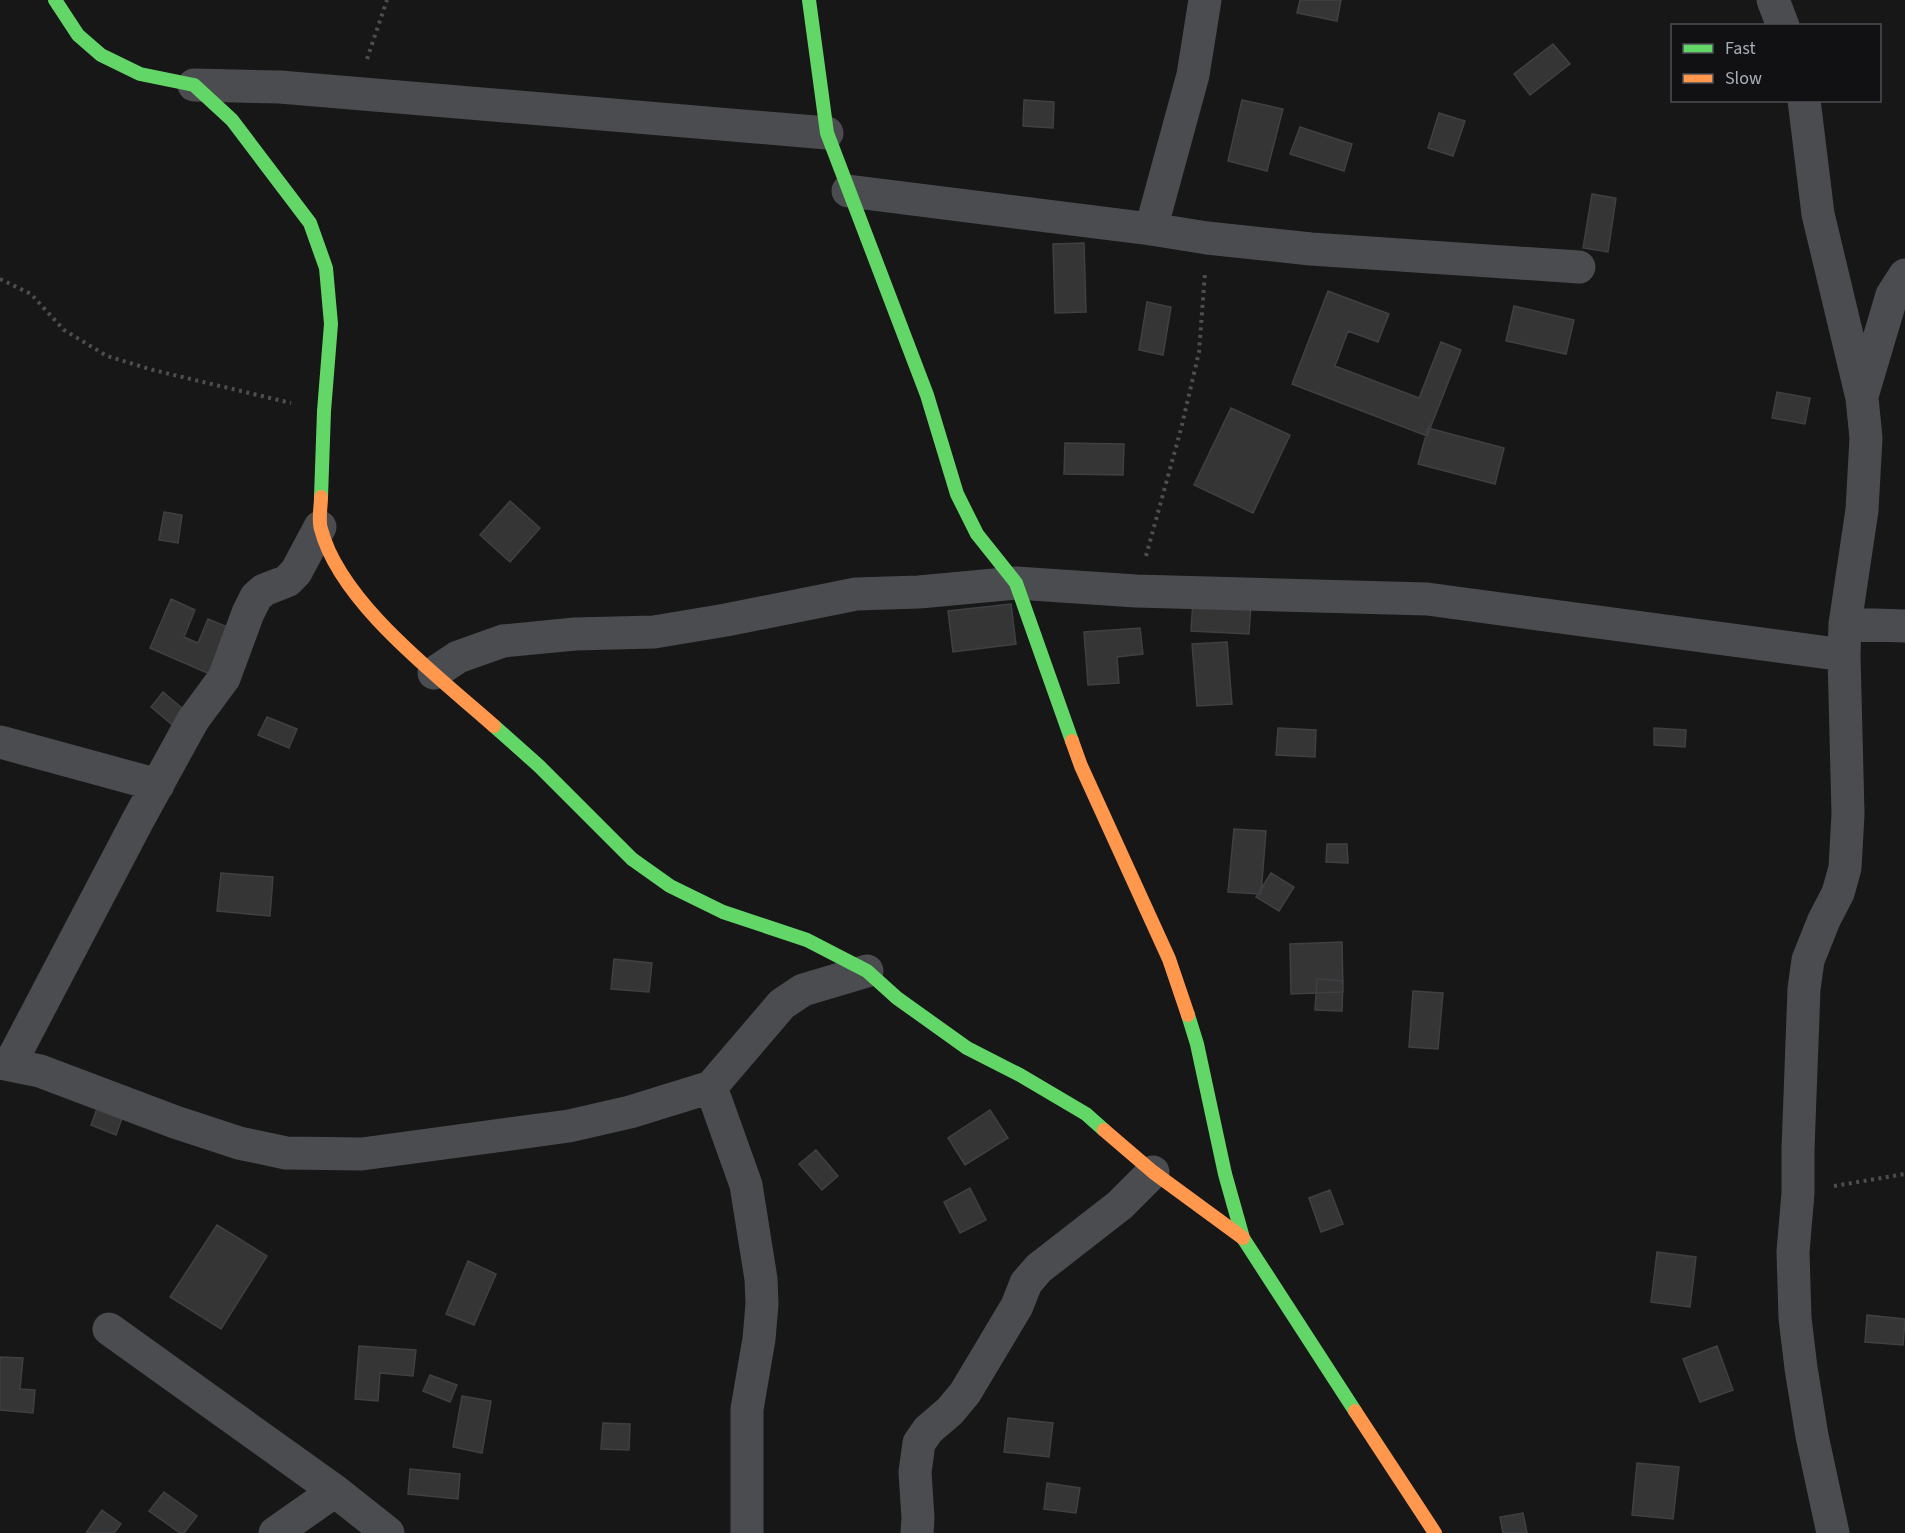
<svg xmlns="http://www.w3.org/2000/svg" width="1905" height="1533" font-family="'Source Sans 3',sans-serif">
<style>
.building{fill:#353536;stroke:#3f4043;stroke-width:1.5}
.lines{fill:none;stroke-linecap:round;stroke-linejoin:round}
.path{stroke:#4d4e52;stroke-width:4;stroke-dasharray:3 4.5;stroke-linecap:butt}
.street{stroke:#4b4c50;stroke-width:33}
.fast{stroke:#63d668;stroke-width:14}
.slow{stroke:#ff974d;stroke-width:14}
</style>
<rect width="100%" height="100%" fill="#171717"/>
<!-- building -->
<path class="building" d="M1300,0H1341L1337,21L1297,13Z
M1553,44L1570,64L1530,95L1514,74Z
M1024,100L1054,102L1053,128L1023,126Z
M1242,100L1283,109L1267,171L1228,161Z
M1439,113L1465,121L1453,156L1428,148Z
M1300,127L1352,144L1344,171L1290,154Z
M1592,194L1616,198L1608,252L1583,248Z
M1084,243L1086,312L1055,313L1053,244Z
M1328,291L1389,314L1378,342L1348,331L1335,366L1419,398L1441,342L1461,350L1427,436L1292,384Z
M1147,302L1171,307L1163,355L1139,350Z
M1514,306L1574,320L1566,354L1506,341Z
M1777,392L1810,398L1805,424L1772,418Z
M1231,408L1290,435L1253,513L1194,485Z
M1428,428L1504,448L1495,484L1418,464Z
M1065,443L1124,444L1123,475L1064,474Z
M510,501L540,528L510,562L480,535Z
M164,512L182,515L178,543L159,540Z
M171,599L195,610L184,637L198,643L208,619L232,629L212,675L150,648Z
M1193,600L1251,603L1249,634L1191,631Z
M1011,604L1016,644L953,652L948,611Z
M1140,628L1143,654L1117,657L1119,683L1088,685L1084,632Z
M1227,642L1232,704L1197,706L1192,644Z
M163,692L188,713L176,728L151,707Z
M267,717L297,729L289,748L258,735Z
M1278,728L1316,730L1315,757L1276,755Z
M1654,728L1686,730L1685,747L1654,745Z
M1234,829L1266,831L1261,894L1228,892Z
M1327,844H1347L1348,863L1326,862Z
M221,873L273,877L270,916L217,911Z
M1271,873L1294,887L1279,911L1256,897Z
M1342,942L1343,992L1291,994L1290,944Z
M614,959L652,963L649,992L611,989Z
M1317,979L1343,981L1342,1011L1315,1010Z
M1413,991L1443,993L1438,1049L1409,1047Z
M100,1101L125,1110L116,1135L91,1125Z
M990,1110L1008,1138L965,1165L948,1138Z
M816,1150L838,1176L822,1190L799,1164Z
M970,1188L986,1220L960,1233L944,1202Z
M1330,1190L1343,1224L1321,1232L1309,1198Z
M217,1225L267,1256L221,1329L170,1297Z
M1657,1252L1696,1257L1690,1307L1651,1302Z
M468,1261L496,1274L474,1325L446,1314Z
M1867,1315L1905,1319L1903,1345L1865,1342Z
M359,1346L416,1350L413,1376L380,1373L378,1401L355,1399Z
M1717,1346L1733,1390L1700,1402L1683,1359Z
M0,1357L23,1358L20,1389L35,1390L33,1413L0,1410Z
M430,1375L457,1385L450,1402L423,1391Z
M462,1396L491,1401L482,1453L453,1447Z
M1008,1418L1053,1423L1049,1457L1004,1452Z
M603,1423L630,1424L629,1450L601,1449Z
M1637,1463L1679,1467L1673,1519L1632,1515Z
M410,1469L460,1474L458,1499L408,1494Z
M1047,1483L1080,1488L1076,1513L1044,1509Z
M164,1492L197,1516L184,1533H180L149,1511Z
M102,1510L121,1524L114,1533H86Z
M1523,1513L1527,1533H1503L1500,1517Z"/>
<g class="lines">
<!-- path -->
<path class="path" d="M367,59L387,0
M0,279L31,294L64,330L107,356L153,370L291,403
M1146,556L1181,429L1199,352L1205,273
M1834,1186L1905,1174"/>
<!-- street -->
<path class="street" d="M1773,0L1783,26
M194,85L280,87L827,133
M1804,100L1818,214L1862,398L1866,438L1862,510L1845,624L1844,655L1848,814L1845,868L1838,893L1824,920L1808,960L1804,989L1798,1149V1193L1793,1252L1795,1318L1801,1368L1812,1436L1833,1533
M848,191L1151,229L1207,238L1311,249L1579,267
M1151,229L1193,75L1205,0
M1862,396L1892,295L1905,275
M1845,624L1905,626
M434,673L458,657L503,641L575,634L654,632L726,620L856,594L919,592L1016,583L1136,591L1427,599L1844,655
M0,742L158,785
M0,1063L40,1071L175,1122L239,1143L286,1153L362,1154L569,1126L630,1112L711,1087L782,1004L803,990L867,971
M10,1064L138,820L193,720L224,678L248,613L256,597L264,590L287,581L296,572L320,527
M711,1087L746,1185L761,1279L762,1304L759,1339L747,1409V1533
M109,1329L335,1491L388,1533
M275,1533L335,1491
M917,1533L918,1518L915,1472L919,1443L928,1430L950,1411L965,1393L1017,1306L1026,1283L1039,1268L1120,1205L1153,1172"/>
<!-- fast -->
<path class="fast" d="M55,0L78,35L101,55L140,74L194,85L232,120L310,223L326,268L331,324L324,411L321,497
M809,0L827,133L927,395L957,494L977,534L1016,583L1072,741
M494,726L539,766L632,859L670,886L723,912L807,940L867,971L897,998L967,1048L1020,1075L1086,1114L1104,1130
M1188,1015L1197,1044L1225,1174L1243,1238L1355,1411"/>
<!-- slow -->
<path class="slow" d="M321,497C321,507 318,520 321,529C340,603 439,677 494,726
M1072,741L1081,766L1169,959L1188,1015
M1104,1130L1153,1172L1243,1238
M1355,1411L1435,1533"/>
</g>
<!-- legend -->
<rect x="1671" y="24" width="210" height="78" fill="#111113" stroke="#4d4f55" stroke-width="1.5"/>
<rect x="1683" y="44" width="30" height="9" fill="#63d668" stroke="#4d4f55" stroke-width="1.5"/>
<text x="1725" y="54" font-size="18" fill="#a8adb8">Fast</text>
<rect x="1683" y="74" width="30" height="9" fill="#ff974d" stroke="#4d4f55" stroke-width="1.5"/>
<text x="1725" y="84" font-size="18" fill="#a8adb8">Slow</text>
</svg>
